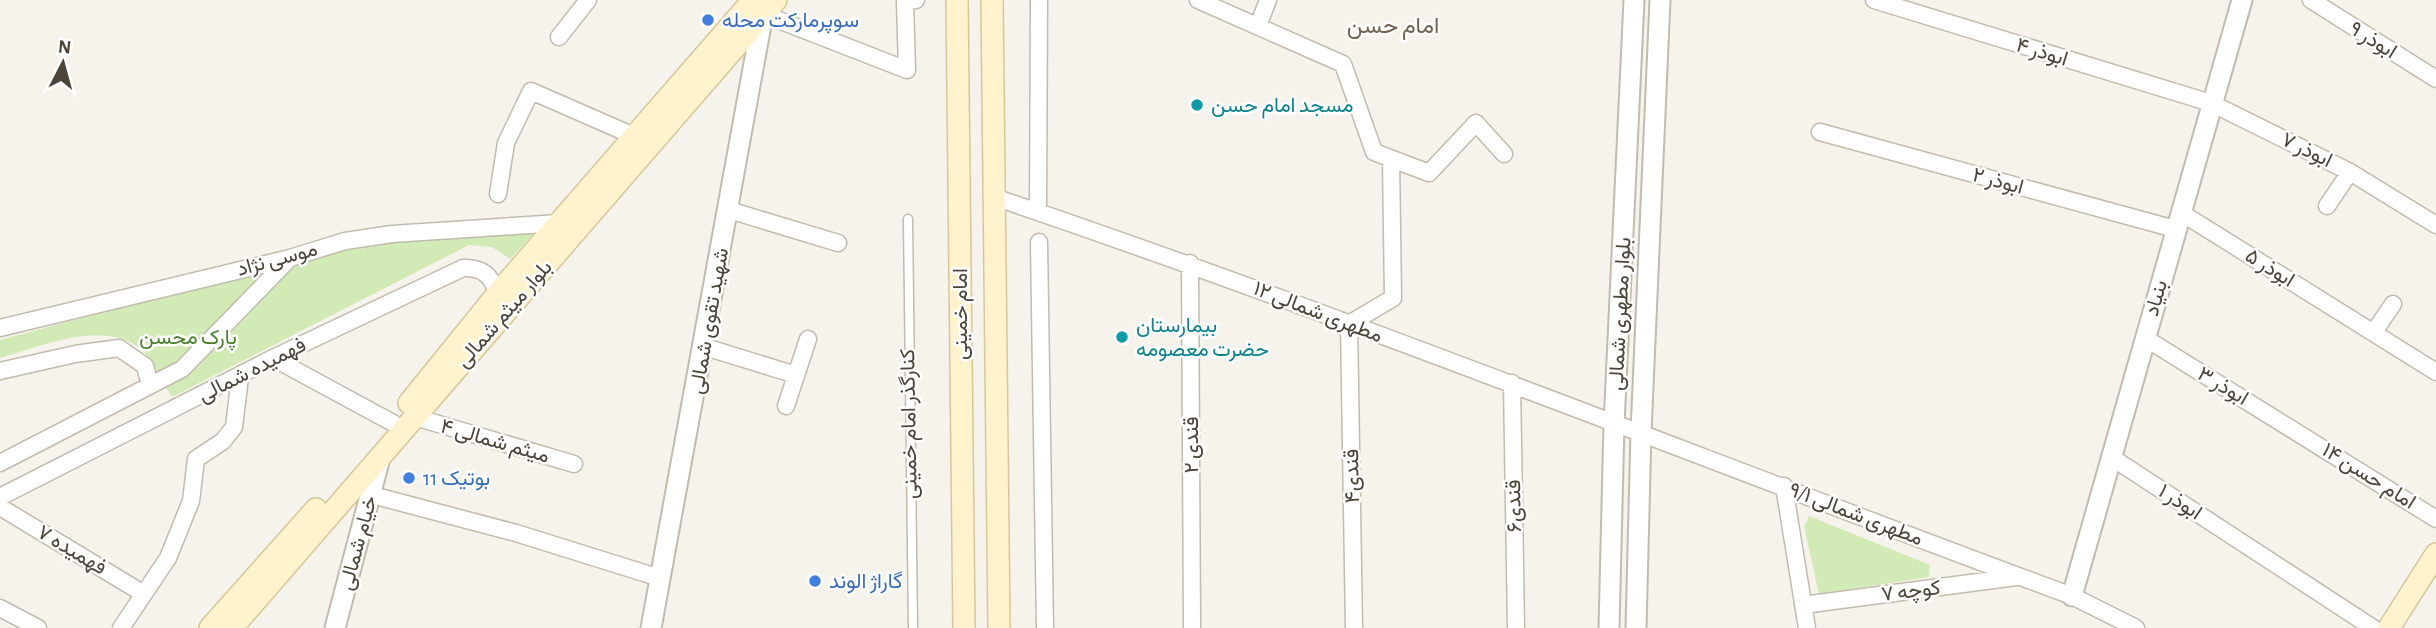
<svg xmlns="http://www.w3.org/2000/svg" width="2436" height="628" font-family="'Alegreya Sans',Vazirmatn,sans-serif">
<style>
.green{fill:#d2eab5}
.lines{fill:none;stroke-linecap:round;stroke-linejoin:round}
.service-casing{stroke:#c2bbae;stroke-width:11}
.minor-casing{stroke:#c2bbae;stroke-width:19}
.tertiary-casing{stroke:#c2bbae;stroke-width:23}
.secondary-casing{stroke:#d6c79b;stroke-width:24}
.service{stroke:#fff;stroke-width:8}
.minor{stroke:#fff;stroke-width:16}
.tertiary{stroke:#fff;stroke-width:19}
.secondary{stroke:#fff3cd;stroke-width:21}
.shop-dot{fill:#3f7fe0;stroke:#fff;stroke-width:2.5}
.culture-dot{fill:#0f9aa8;stroke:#fff;stroke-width:2.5}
.labels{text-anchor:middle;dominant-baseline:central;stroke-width:5;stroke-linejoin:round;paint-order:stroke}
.shop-label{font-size:21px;fill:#366cbe;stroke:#fff;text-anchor:start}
.street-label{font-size:21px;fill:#4b4439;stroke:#fff}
.culture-label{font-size:21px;fill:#0d838f;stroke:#fff;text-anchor:start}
.park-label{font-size:21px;fill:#4a7f2a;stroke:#fff}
.neighbourhood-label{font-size:23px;fill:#6e6250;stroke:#fff}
</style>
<rect width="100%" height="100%" fill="#f6f3ec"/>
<!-- green -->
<path class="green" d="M537,230L510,259L492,247L469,245L172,397C162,382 152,356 138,347C99,320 41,347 0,358V340L378,239Z
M1809,516L1930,565L1929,577L1819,594L1804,527Z"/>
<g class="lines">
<!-- service casing -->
<g class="service-casing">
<path id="service" d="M908,219L913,628"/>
</g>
<!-- minor casing -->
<g class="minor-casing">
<path id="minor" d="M1198,0L1343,64L1374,152L1429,173L1476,123L1504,154
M1874,0L2211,103L2350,172L2436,225
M2311,0L2436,79
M763,14L907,70L905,2L916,0
M1258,26L1268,0
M559,37L588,0
M1820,132L2175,229
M498,194L506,143L531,91L634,136
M994,197C1357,320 1712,463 2072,596L2136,628
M2327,206L2350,172
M729,210L838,243
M1038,212L1039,0
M2180,212L2436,372
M1039,242L1045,628
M1190,263L1192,628
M0,328L290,258L345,241L392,234L559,223
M2374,332L2393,304
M2145,338L2436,519
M705,347L796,375
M273,358L393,423
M0,371L75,354L119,348L145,366L150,385
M1512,383L1516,628
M786,406L808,339
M415,417L574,464
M2111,457L2373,628
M0,463L182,369L290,258
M1784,486L1807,628
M372,495L516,533L660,578
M0,497L273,358L463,268C483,267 491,276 498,293
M0,507L144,594
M1803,605L2016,577
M0,608L38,628
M121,628L168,558L191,501L196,459L223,441L234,427L240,377
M1354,628L1349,324L1393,298L1391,159"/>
</g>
<!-- tertiary casing -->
<g class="tertiary-casing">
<path id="tertiary" d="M2072,596L2242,0
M335,628L380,458
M651,628L763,14
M1609,628L1614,424L1634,0
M1636,628L1641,432L1660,0"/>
</g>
<!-- secondary casing -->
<g class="secondary-casing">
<path id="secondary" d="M957,0L964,628
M992,0L999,628
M409,403L498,293L753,0
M210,628L316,509
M232,628L776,0
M2389,628L2436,554"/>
</g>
<!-- service -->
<use href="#service" class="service"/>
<!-- minor -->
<use href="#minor" class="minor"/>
<!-- tertiary -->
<use href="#tertiary" class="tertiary"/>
<!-- secondary -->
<use href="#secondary" class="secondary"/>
</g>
<!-- markers -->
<g class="shop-dot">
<circle cx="708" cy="20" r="7"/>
<circle cx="409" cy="478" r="7"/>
<circle cx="815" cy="581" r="7"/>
</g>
<g class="culture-dot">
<circle cx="1197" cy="105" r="7"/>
<circle cx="1122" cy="337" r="7"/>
</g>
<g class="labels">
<!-- shop labels -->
<g class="shop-label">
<text x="722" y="20">سوپرمارکت محله</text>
<text x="423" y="478">بوتیک 11</text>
<text x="829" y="581">گاراژ الوند</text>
</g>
<!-- street labels -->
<g class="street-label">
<text transform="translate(2373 40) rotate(32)">ابوذر ۹</text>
<text transform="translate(2042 52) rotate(17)">ابوذر ۴</text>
<text transform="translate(2307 150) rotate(26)">ابوذر ۷</text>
<text transform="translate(1998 181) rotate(15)">ابوذر ۲</text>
<text transform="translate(277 259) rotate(-15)">موسی نژاد</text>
<text transform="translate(2270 268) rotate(32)">ابوذر ۵</text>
<text transform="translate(2156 298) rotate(-74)">بنیاد</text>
<text transform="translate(1318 312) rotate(21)">مطهری شمالی ۱۲</text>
<text transform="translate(504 314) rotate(-49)">بلوار میثم شمالی</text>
<text transform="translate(960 314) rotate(-90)">امام خمینی</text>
<text transform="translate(1620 314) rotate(-87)">بلوار مطهری شمالی</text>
<text transform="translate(709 321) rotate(-80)">شهید تقوی شمالی</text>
<text transform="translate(252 370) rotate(-27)">فهمیده شمالی</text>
<text transform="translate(2223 386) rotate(31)">ابوذر ۳</text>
<text transform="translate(909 424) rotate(-91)">کنارگذر امام خمینی</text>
<text transform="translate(495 441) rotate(16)">میثم شمالی ۴</text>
<text transform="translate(1191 445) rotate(-90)">قندی ۲</text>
<text transform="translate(1352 476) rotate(-91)">قندی۴</text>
<text transform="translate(2369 476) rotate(32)">امام حسن ۱۴</text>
<text transform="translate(2180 502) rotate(33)">ابوذر ۱</text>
<text transform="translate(1514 506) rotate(-91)">قندی۶</text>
<text transform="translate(1856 514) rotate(21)">مطهری شمالی ۹/۱</text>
<text transform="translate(358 543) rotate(-75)">خیام شمالی</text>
<text transform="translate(72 550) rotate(31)">فهمیده ۷</text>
<text transform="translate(1911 591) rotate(-7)">کوچه ۷</text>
</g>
<!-- culture labels -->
<g class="culture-label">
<text x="1211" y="105">مسجد امام حسن</text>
<text x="1136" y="325">بیمارستان<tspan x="1136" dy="24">حضرت معصومه</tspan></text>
</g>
<!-- park labels -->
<g class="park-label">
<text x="188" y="337">پارک محسن</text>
</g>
<!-- neighbourhood labels -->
<g class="neighbourhood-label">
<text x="1393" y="26">امام حسن</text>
</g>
</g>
<!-- north arrow -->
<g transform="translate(63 63) rotate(6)" stroke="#ffffff" stroke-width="5" paint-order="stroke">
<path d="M0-5L12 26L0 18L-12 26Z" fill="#4b4439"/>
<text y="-10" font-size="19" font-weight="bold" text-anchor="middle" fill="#4b4439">N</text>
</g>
</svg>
